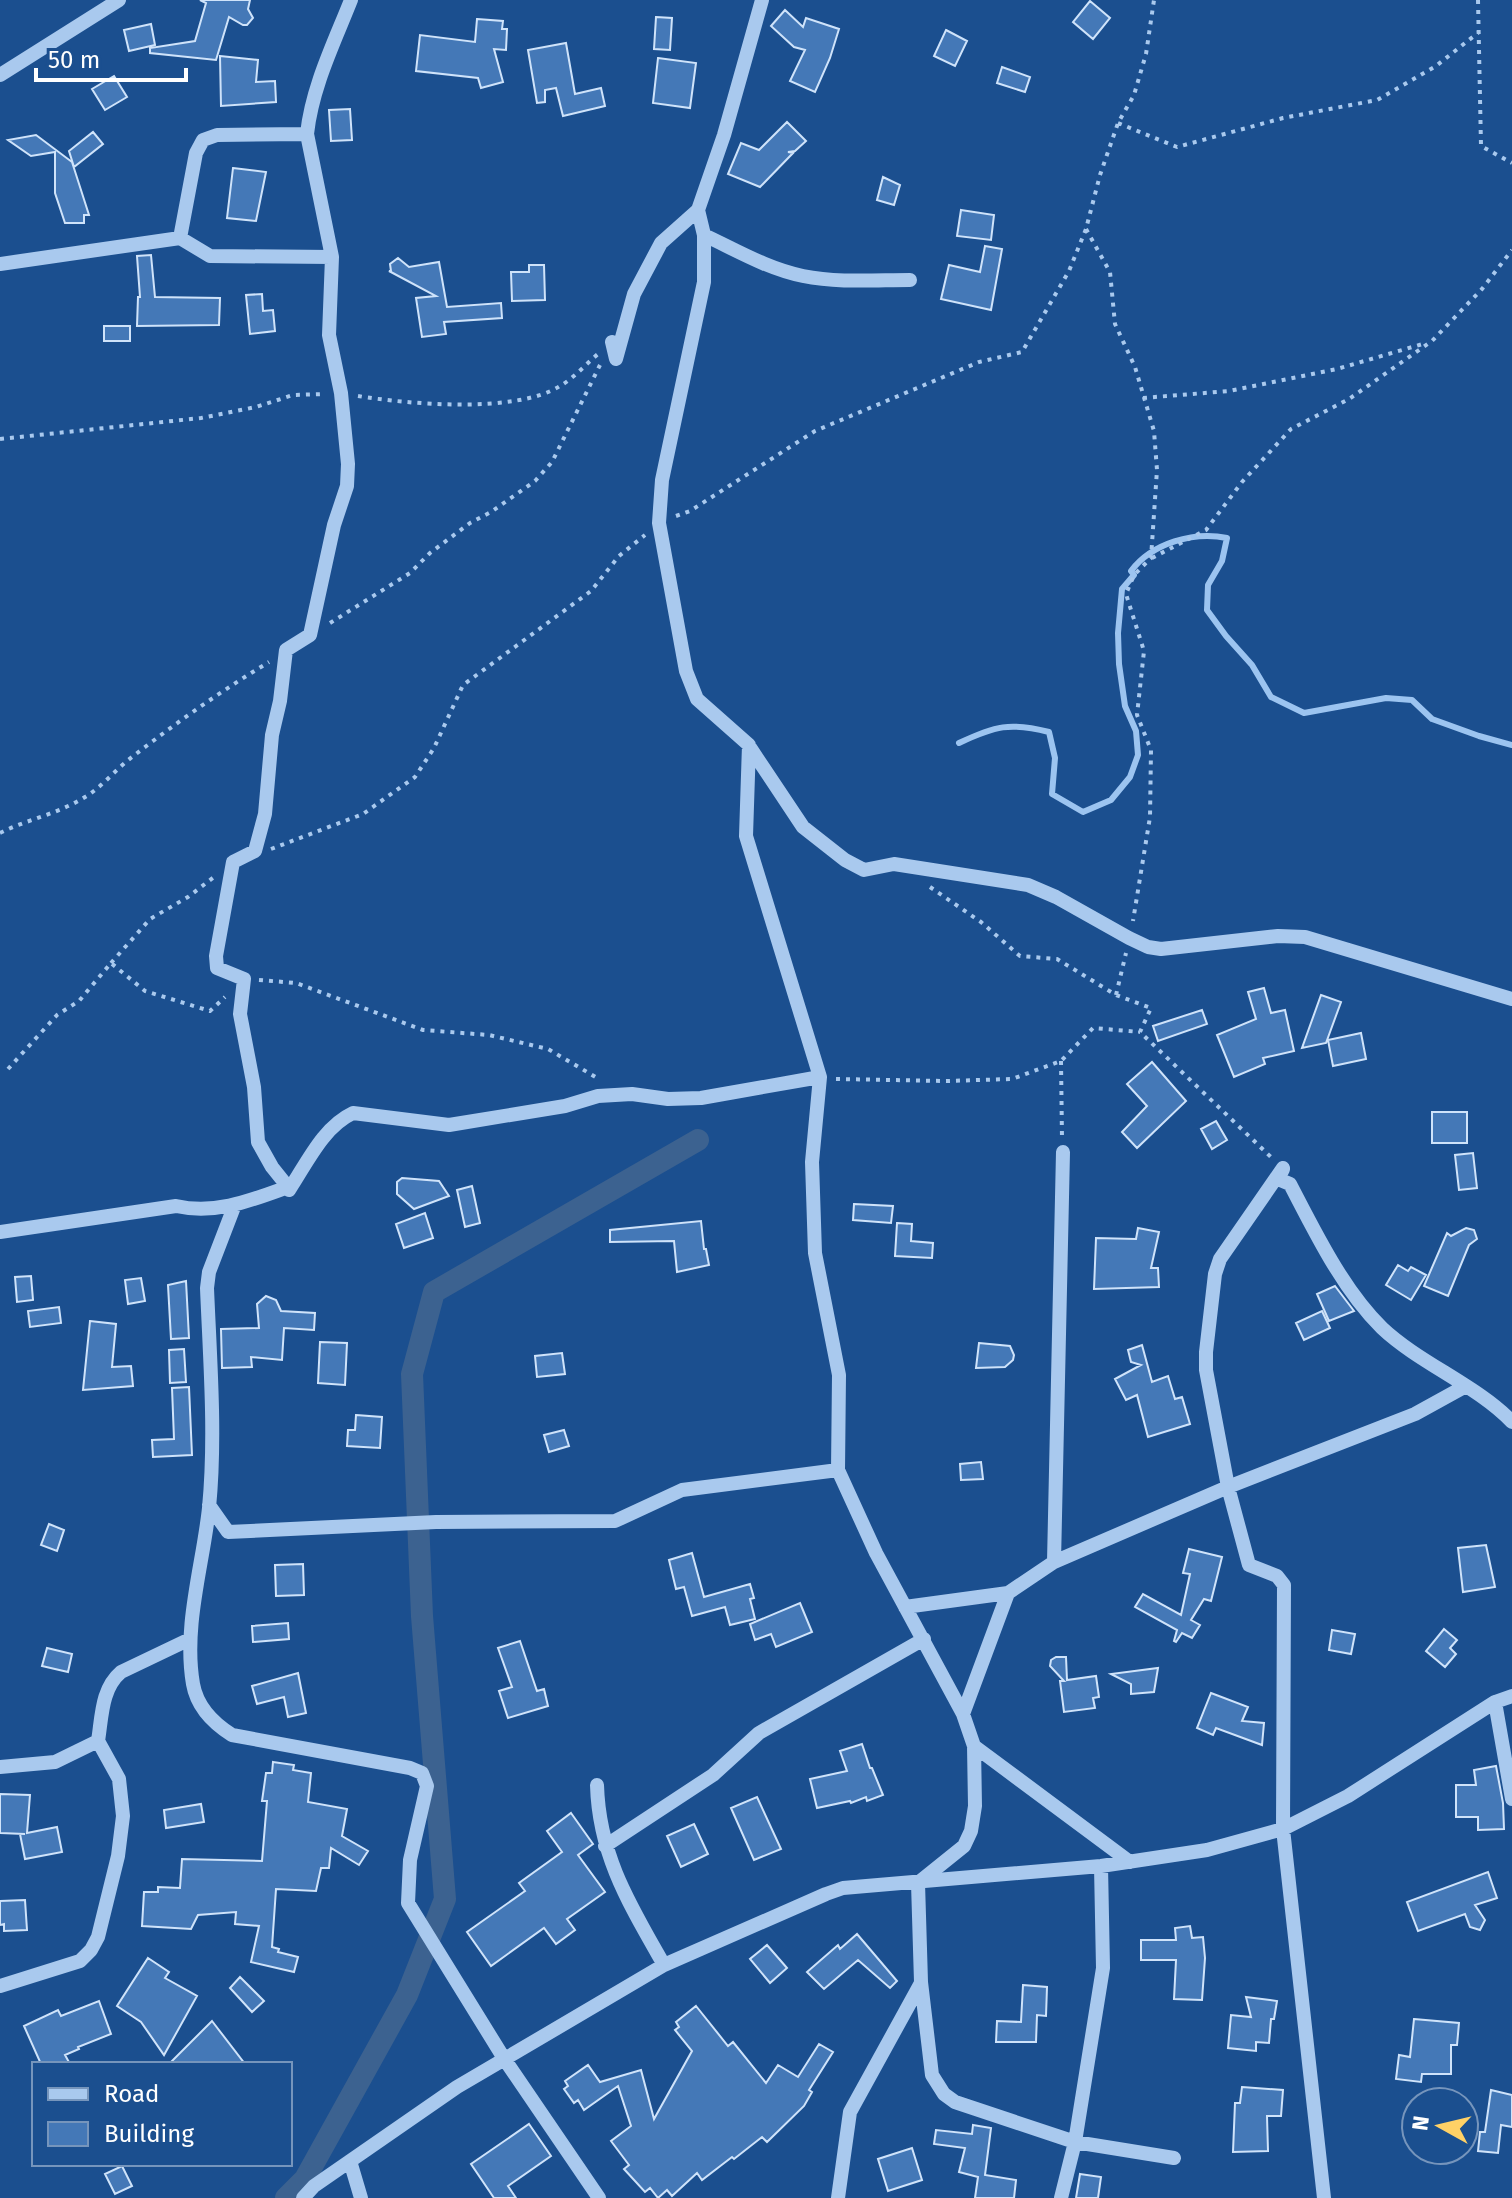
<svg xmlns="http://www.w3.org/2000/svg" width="1512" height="2198" font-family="'Fira Sans',sans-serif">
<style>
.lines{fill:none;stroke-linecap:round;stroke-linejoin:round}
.stream{stroke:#9cc4f0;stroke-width:6}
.canal{stroke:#3c6290;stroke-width:22}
.building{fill:#4478b7;stroke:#cfe3fa;stroke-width:2}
.path{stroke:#a9c9ee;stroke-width:4;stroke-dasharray:4 6;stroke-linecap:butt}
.minor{stroke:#a9c9ee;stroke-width:14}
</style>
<rect width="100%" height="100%" fill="#1b4f8f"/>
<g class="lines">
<!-- stream -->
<path class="stream" d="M959,743C995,726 1010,722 1049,732L1055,758L1052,794L1083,812L1111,800L1130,777L1138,755L1136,731L1125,706L1119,664L1118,633L1122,589L1134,575L1131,571C1152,543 1194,531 1227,538L1222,561L1208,585L1207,610L1226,636L1252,665L1271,697L1304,713L1386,698L1412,700L1432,719L1479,736L1512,745"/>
<!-- canal -->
<path class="canal" d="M286,2198L305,2179L407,1995L445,1899L422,1616L412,1374L434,1292L698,1140"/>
</g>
<!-- building -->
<path class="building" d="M200,0H250L248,9L253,18L247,25H243L229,17L216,60L150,53V48L195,41L206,3Z
M1090,1L1110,18L1093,39L1073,22Z
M785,10L803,27L806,18L839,29L830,58L815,92L790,81L805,50L794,47L771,26Z
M656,17L672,18L670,50L654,49Z
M477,19L503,21L502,29H507L506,50L494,49L503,82L481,88L478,78L416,71L420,35L475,42Z
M151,24L155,45L129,51L124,30Z
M946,30L967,41L955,66L934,56Z
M566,43L575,94L601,88L605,106L563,116L556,88L545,90V102L537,103L528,50Z
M220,56L258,60L256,82L275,81L276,102L221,106Z
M658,58L696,63L690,108L653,103Z
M1002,67L1030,77L1025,92L997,83Z
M114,76L127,97L105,110L92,89Z
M350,109L352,140L331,141L329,110Z
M787,122L806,141L795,151L788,152L793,153L760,187L728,174L741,143L759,150Z
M93,132L103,144L74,167L69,151Z
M36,135L72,162L89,215H84V223H65L55,193V152L31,156L8,140Z
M233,168L266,172L256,221L227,218Z
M883,177L900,185L894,205L877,200Z
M961,210L994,215L991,240L957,236Z
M985,246L1002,249L991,310L941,299L949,265L980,272Z
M151,255L155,297L220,298L219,325L137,326L138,297H140L137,256Z
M398,258L409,267L439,262L447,307L501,303L502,318L444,322L446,334L422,337L416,298L436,296L389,271H391L390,264Z
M529,265H544L545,300L512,301L511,272H529Z
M262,294L263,311L273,310L275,331L250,334L246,295Z
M104,326H130V341H104Z
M1264,988L1271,1013L1285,1010L1294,1051L1263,1058L1265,1064L1234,1077L1217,1035L1256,1019L1248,992Z
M1321,995L1341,1002L1326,1043L1302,1048Z
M1202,1010L1207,1024L1158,1041L1153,1026Z
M1361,1033L1366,1059L1333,1066L1328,1040Z
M1152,1062L1186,1101L1137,1148L1122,1132L1147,1106L1127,1084Z
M1432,1112H1467V1143H1432Z
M1216,1121L1227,1140L1212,1149L1201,1129Z
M1473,1153L1477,1188L1459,1190L1455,1155Z
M402,1178L439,1181L449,1196L414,1209L397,1194V1182Z
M472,1186L480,1223L465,1227L457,1190Z
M854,1204L893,1206L891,1223L853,1220Z
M425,1213L433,1238L404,1248L396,1224Z
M701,1221L704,1249H706L709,1265L677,1272L674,1241L610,1242V1230Z
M897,1223L912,1224L911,1241L933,1243L932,1258L895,1256Z
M1138,1228L1159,1232L1151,1268H1158L1159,1287L1094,1289L1096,1238L1136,1239Z
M1466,1228L1474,1230L1477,1239L1469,1245L1448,1296L1424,1286L1447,1233L1451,1236Z
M1398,1265L1408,1271L1411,1267L1426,1275L1411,1300L1386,1285Z
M31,1276L33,1300L17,1302L15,1277Z
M141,1278L145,1301L128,1304L125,1280Z
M186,1281L189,1338L171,1339L168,1285Z
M1335,1286L1354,1311L1329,1321L1317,1294Z
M266,1296L276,1300L281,1311L315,1313L314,1330L284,1328L282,1360L251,1357L252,1367L222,1368L221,1329L259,1328L257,1304Z
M59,1307L61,1323L30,1327L28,1311Z
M1322,1311L1330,1328L1304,1340L1296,1323Z
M90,1321L116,1324L112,1367L131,1366L133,1386L83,1390Z
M320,1342L347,1343L345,1385L318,1383Z
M979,1343L1010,1346L1014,1355L1013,1360L1005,1367L976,1368Z
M1142,1345L1152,1382L1168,1376L1175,1399L1182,1397L1190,1424L1148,1437L1137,1395L1126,1400L1115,1379L1141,1365L1131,1362L1128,1350Z
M184,1349L186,1382L170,1383L169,1350Z
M562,1353L565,1374L537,1377L535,1356Z
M189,1387L192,1455L153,1457L152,1440L174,1439L172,1388Z
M356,1415L382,1417L380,1448L347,1446L348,1430H355Z
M564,1430L569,1446L549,1452L544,1435Z
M981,1462L983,1479L961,1480L960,1464Z
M49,1524L64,1530L57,1551L41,1545Z
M1486,1545L1495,1587L1463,1592L1458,1548Z
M1189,1549L1222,1557L1211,1601L1204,1599L1191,1620L1200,1625L1192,1638L1182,1633L1176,1642L1174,1641L1177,1630L1135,1607L1143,1594L1181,1615L1190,1574L1183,1573Z
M692,1553L704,1597L750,1584L754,1598L750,1599L755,1619L730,1625L725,1607L692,1616L684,1587L676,1589L669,1560Z
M303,1564L304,1595L276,1596L275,1565Z
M800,1603L812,1632L776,1647L771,1634L755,1640L750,1624Z
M288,1623L289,1639L253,1642L252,1626Z
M1444,1629L1457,1640L1450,1648L1456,1654L1445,1667L1426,1651Z
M1332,1630L1355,1634L1351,1654L1329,1650Z
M520,1641L537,1691L544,1689L548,1706L508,1718L499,1691L512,1687L498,1648Z
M47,1648L72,1654L68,1672L42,1666Z
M1056,1657H1066L1067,1680L1096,1676L1099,1697L1093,1698L1095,1708L1064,1712L1060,1681H1064L1050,1666L1051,1660Z
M1158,1668L1154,1692L1131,1694V1684L1111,1674Z
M298,1673L306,1713L288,1717L284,1697L257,1704L252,1686Z
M1211,1693L1248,1707L1242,1721L1264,1723L1262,1745L1216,1728L1213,1735L1197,1728Z
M862,1744L870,1768H872L883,1795L867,1801L866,1797L851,1803L850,1801L817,1808L810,1779L847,1771L840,1751Z
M273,1762L294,1765L293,1770L311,1773L308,1802L347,1809L342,1836L368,1851L359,1865L331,1848L329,1868H321L316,1891L276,1889L272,1947L279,1949L278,1952L298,1957L294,1972L251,1962L259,1926L235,1924L236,1912L198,1915L191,1929L142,1926L144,1892H158V1887L180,1888L182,1859L262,1861L267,1801H262L266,1773H272Z
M1496,1766L1503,1803L1504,1829L1478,1830V1817H1456V1785H1476L1474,1770Z
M0,1794L30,1795L27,1833L57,1827L62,1852L25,1859L20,1834H25L0,1833Z
M757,1797L781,1849L754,1860L731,1808Z
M201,1804L204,1822L166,1828L164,1810Z
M571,1813L593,1844L578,1855L605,1892L567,1919L575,1930L556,1944L544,1928L491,1966L467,1932L525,1891L519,1883L562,1852L547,1831Z
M694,1824L708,1854L681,1867L667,1836Z
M1488,1872L1497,1898L1475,1905L1485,1920L1480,1930L1470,1927L1465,1914L1418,1931L1407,1902Z
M25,1900L27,1930L4,1931V1924L0,1925V1901Z
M1190,1926L1192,1938L1203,1937L1205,1958L1202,2000L1174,1999L1176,1960H1141V1940H1176L1175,1928Z
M857,1934L897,1981L890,1988L858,1960L824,1989L807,1972L838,1945L840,1949Z
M767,1945L787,1968L770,1983L750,1959Z
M148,1958L169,1972L165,1978L197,1996L164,2055L141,2022L117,2006Z
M240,1977L264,2001L252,2012L230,1988Z
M1023,1985L1047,1987L1046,2016L1037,2015L1036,2042H996L997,2021L1021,2022Z
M1246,1997L1277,2001L1274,2019H1271L1269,2043L1256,2042V2051L1228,2048L1231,2015L1251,2017Z
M99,2001L111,2034L78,2047L79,2049L65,2055L70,2064H41L24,2026L58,2010L61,2016Z
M696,2006L728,2046L733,2042L766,2083L778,2065L798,2077L819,2044L833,2052L809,2090L812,2092L804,2106L767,2142L762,2137L734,2159L732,2157L702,2180L697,2173L672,2196L667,2190L658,2198L650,2188L645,2192L624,2169L629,2165L611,2141L631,2126L618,2086L584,2110L578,2100L574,2103L564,2089L568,2086L565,2081L588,2065L600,2082L641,2070L654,2119L692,2051L675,2030L679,2027L676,2022Z
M1414,2019L1459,2023L1457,2045H1451V2074H1422L1421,2082L1396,2079L1399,2055L1410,2057Z
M212,2021L245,2064H169Z
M1242,2087L1283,2090L1281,2116H1267L1268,2151L1233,2152L1235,2103H1240Z
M1491,2090L1512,2095V2127L1501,2125L1498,2153L1478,2151L1480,2132H1485Z
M529,2124L551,2156L508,2186L516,2198H494L471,2164Z
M973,2125L991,2128L985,2175L1016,2180L1014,2198H975L978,2177L959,2172L965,2148L934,2144L936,2130L972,2134Z
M912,2148L922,2180L888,2191L878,2159Z
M122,2166L132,2186L115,2194L105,2174Z
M1080,2174L1101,2177L1098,2198H1076Z"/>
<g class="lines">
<!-- path -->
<path class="path" d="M1478,0L1481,146L1512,163
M1118,123L1177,147L1283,118L1377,100L1436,66L1479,32
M1086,229L1110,272L1115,324L1135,367L1154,431L1157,470L1151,558L1134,575L1126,594L1144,651L1137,715L1151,750L1150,817L1133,921
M358,396C407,404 516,414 560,386C574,378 586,364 598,354
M1143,398L1229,391L1337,369L1426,343
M0,439L201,418L256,407L293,395L325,394
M676,516L690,511L815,431L979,362L1022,352L1069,271L1086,229L1100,175L1118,123L1134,95L1146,54L1154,0
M1152,558L1206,530L1242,482L1291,429L1349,399L1432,341L1482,289L1512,250
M330,623L410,573L430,553L470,523L491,512L535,481L552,462L600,365
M0,833C28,819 58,814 85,797C102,787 116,769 132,757C176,723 221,691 269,662
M271,849L363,814L415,777L434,748L463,685L591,591L619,556L645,535
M930,887L981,922L1020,956L1057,959L1116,995L1151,1008L1140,1032L1273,1159
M111,963L150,919L188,897L214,877
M259,980L296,983L423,1030L489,1035L548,1049L599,1079
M1116,995L1126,953
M1061,1061L1062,1139
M8,1069L57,1015L79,1001L111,963L145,991L210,1011L225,997
M836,1079L946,1081L1012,1079L1061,1061L1093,1028L1140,1032"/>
<!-- minor -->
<path class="minor" d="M762,0L724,135L698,210L704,235V282L662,480L659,523L686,671L697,699L749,745L746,836L820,1077L812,1162L815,1253L839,1375L838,1470L876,1553L963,1714L974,1746L975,1806L971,1831L964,1846L918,1883L921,1982L932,2075L944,2094L955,2102L1075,2142L1174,2158
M0,75L119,0
M704,235C736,250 768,269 803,276C838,283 875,280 910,280
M180,238L196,153L203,140L217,135L307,134
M0,264L180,238L210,256L332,257
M612,342L616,359L634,294L661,243L698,210
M749,746L803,827L845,860L864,870L894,864L1028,885L1056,897L1129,938L1148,947L1161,949L1278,936L1305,937L1512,999
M1283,1168L1220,1259L1215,1274L1206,1352V1370L1228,1487L1249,1565L1277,1576L1284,1585L1283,1829L1324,2198
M1283,1169L1278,1179L1290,1184C1315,1232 1343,1290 1382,1328C1419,1363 1478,1386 1512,1422
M288,1187L272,1167L258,1142L254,1087L240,1014L244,979L217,968L216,956L233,862L255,851L265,814L272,735L280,701L286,650L310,635L334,525L347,486L348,464L341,393L329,335L332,257L307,134C312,87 334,43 351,0
M234,1207L209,1272L207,1288C210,1361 216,1436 209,1508C203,1565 183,1626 193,1684C197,1707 213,1723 232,1735L410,1768L422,1773L427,1786L410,1860L408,1903L505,2060L599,2198
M0,1232L176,1206C216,1215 252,1200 288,1187L289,1190C307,1163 323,1127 353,1113L449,1125L565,1106L598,1096L632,1094L668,1099L701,1098L820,1077
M209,1505L228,1532L436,1522L615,1521L682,1490L838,1470
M1054,1562L1063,1152
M905,1607L1008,1593
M1495,1702L1512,1799
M963,1714L1008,1593L1054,1562L1228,1487L1415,1414L1464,1387
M974,1746L1130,1862
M0,1767L55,1762L98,1741C102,1717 101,1689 121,1672L190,1639
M597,1785C599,1856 630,1905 664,1965
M605,1846L713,1775L759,1733L924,1639
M0,1986L80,1961L91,1950L98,1937L118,1856L123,1816L119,1779L98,1741
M350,2161L361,2198
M303,2198L314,2186L457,2087L664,1965L826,1894L843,1888L1101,1866L1207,1850L1283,1829L1348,1796L1495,1702L1512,1696
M838,2198L850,2112L921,1983
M1061,2198L1075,2142L1103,1968L1101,1866"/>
</g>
<!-- legend -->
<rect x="32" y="2062" width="260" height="104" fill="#1b4f8f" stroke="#7695bc" stroke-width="2"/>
<rect x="48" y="2088" width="40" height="12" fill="#a9c9ee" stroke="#7695bc" stroke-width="2"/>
<text x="104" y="2102" font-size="24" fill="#ffffff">Road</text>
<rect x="48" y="2122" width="40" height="24" fill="#4478b7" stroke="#7695bc" stroke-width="2"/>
<text x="104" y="2142" font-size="24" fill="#ffffff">Building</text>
<!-- north arrow -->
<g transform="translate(1440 2126) rotate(278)"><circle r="38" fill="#1b4f8f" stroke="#7695bc" stroke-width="2"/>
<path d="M0-6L14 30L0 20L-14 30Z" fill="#ffd166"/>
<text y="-12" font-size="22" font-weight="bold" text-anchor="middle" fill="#ffffff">N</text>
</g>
<!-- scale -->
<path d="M36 68v12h150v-12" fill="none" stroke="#ffffff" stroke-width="4"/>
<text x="48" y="68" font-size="24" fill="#ffffff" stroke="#1b4f8f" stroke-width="6" paint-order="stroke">50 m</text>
</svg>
